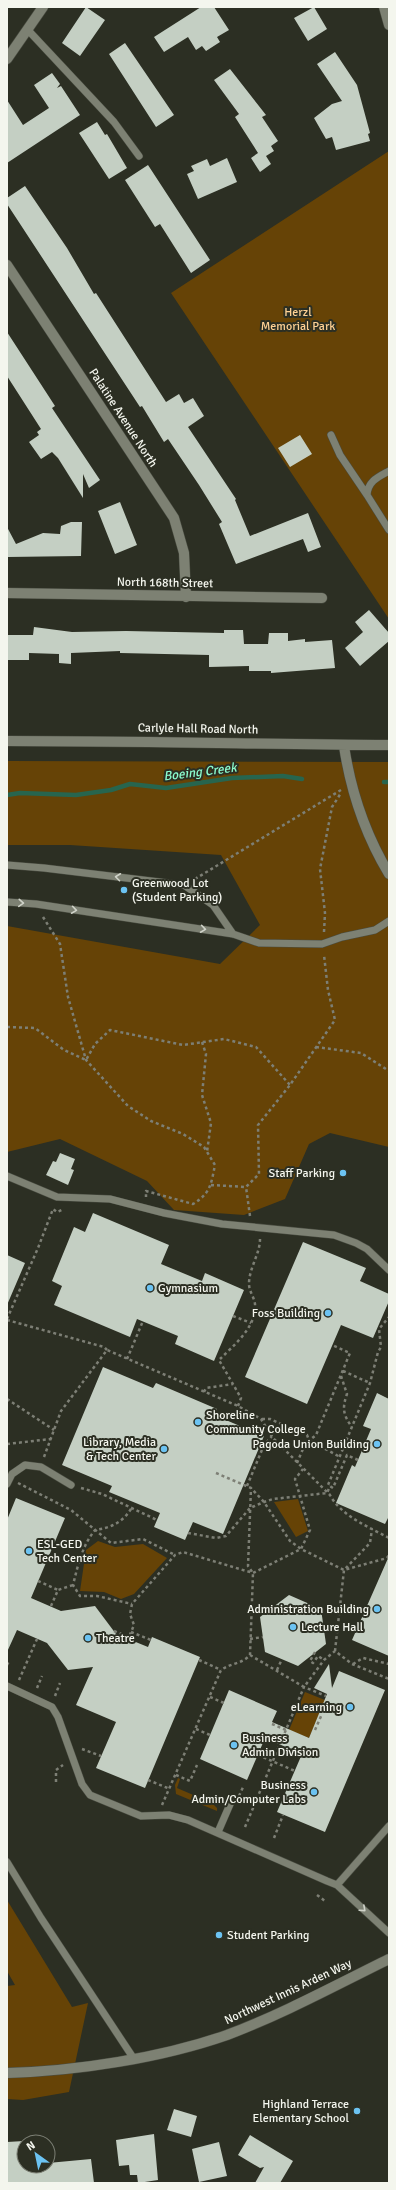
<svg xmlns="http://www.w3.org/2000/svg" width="396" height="2190" font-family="Signika,sans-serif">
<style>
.green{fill:#664306}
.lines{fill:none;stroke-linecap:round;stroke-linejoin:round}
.stream{stroke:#27654e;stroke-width:4.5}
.building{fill:#c4cfc3}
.service-casing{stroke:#4a4d42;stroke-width:8}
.minor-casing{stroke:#4a4d42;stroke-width:11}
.tertiary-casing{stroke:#4a4d42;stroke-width:11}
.path{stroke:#7d7f75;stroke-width:2.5;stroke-dasharray:3 3;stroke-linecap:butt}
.service{stroke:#7d8173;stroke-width:7}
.minor{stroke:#7d8173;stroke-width:10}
.tertiary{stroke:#7d8173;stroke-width:10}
.oneway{stroke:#d0d3c9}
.poi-dot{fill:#6cc3f2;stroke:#2c2f23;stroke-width:1.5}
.labels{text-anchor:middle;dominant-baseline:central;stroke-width:4;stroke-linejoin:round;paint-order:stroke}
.park-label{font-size:12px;fill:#fed194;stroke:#2c2f23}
.street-label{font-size:12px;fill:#f4f6ee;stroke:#2c2f23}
.poi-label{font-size:12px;fill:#f4f6ee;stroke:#2c2f23;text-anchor:start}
.water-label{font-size:13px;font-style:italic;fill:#8bfcce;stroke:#2c2f23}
</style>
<rect width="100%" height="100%" fill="#2c2f23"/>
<!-- green -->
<path class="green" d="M389,151V619L171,293Z
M7,761L389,762V1147L330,1133L309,1144L285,1199L244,1215L174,1210L147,1181L60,1139L7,1152V926L220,964L260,925L221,855L70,845H7Z
M298,1499L308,1531L296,1537L274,1502Z
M98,1541L115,1547L143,1544L167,1558L134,1594L121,1599L104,1592L80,1591L86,1550Z
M305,1692L325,1700L309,1738L289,1730Z
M178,1778L180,1779L177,1788L212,1803L217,1808V1811L176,1794L175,1785Z
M7,1900L72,2007L88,2003L69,2092L23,2100L7,2099V1986L15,1985L7,1971Z"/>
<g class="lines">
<!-- stream -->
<path class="stream" d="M384,782H389
M7,795L20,793L76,795L111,790L130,784L166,788L232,778L283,776L302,779"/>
</g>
<!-- building -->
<path class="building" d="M86,7L105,20L80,56L62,43Z
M201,7H214L229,30L217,37L220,42L206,51L202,46L196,50L188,37L164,52L154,37Z
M314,7L327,29L308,41L294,18Z
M125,43L174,115L156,127L109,54Z
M335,52L357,85L370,133L368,134L370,141L336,150L332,137L326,139L314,118L332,104L342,101L317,64Z
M230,69L266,115L262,117L278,141L271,146L274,151L266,156L271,164L260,172L251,158L258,153L235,117L239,114L214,80Z
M52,73L60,84L57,88L61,86L80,115L7,163V100L23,125L49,108L34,85Z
M97,122L105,135L107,134L127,168L109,179L79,133Z
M227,158L237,182L198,199L187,174L194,171L191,166L207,159L210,166Z
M148,165L210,260L191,273L160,224L155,227L125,180Z
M25,186L67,248L94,294L96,293L166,402L179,394L184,403L193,398L204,416L188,427L236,499L235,500L250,536L308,513L321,547L308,552L303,539L236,564L219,524L222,522L199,485L168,439L164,442L142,406L140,407L7,204V198Z
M7,332L55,406L52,408L100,480L89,488L83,474V498L58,458L52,452L41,459L29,442L39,435L37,432L41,429L7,376Z
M300,435L312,454L290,467L278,448Z
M120,502L137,545L115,554L98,511Z
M71,522H82L81,556L7,557V527L16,544L43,533L60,534L61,526Z
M369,610L389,633V641L360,666L345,648L363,632L355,622Z
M34,627L72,632L126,631L224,633V630H243L244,644H268L269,633H288V641L305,639V642L332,640L335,668L271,673V671H249V666L209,667V655L120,653V651L71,653V664L59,663V654L29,653V660H7V635H33Z
M60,1153L75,1159L71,1169L74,1170L68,1185L46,1175L53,1161L56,1162Z
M93,1213L169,1245L161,1264L202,1281L205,1273L244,1290L214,1361L175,1344L178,1336L137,1319L130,1337L54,1305L62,1286L52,1281L74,1227L85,1232Z
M303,1242L366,1268L360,1281L389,1294V1301L373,1338L341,1325L307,1404L245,1377Z
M7,1255L25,1263L7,1305Z
M103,1367L153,1388L156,1383L217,1409L214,1415L264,1436L223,1534L193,1522L185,1540L154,1527L160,1513L109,1492L112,1486L62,1465Z
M377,1393L389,1399V1516L385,1524L336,1503L352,1465L355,1467L371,1429L363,1426Z
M16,1498L65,1518L31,1598L61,1611L95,1606L116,1634L148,1647L152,1637L200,1657L145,1788L96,1768L116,1722L76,1705L93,1667L68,1670L47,1643L17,1630L7,1652V1520Z
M389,1556V1656L352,1640Z
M289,1595L321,1609L326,1644L298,1666L265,1652L260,1617Z
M329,1664L332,1688L339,1671L385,1690L325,1832L277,1812L302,1754L265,1738L247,1780L200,1759L229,1690L277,1711L272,1722L309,1738L327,1694L314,1688Z
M174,2109L197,2116L191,2137L167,2130Z
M154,2134L158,2180L138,2183L137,2175H130L129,2165L119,2166L116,2140Z
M250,2135L293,2161L280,2183H255L264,2167L260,2168L238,2155Z
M24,2141V2166H48V2163L91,2159L94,2183H7V2142Z
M219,2142L227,2176L199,2182L192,2149Z"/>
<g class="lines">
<!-- service casing -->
<g class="service-casing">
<path id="service" d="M27,29L114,122L139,156
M331,435L340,455L367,495
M389,471C378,477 368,481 367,495L389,530
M7,865L44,868L184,885L213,905L233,934
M7,902L36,904L233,934L259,943L322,944L342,937L375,930L389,921
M7,1176L57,1197L110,1199L164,1213L222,1224L334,1235L356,1243L367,1249L389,1270
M7,1484L12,1474L25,1465L41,1467L71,1485
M7,1686L52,1707L58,1717L82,1784L90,1795L141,1816L169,1815L188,1820L327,1881L337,1885L389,1933
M218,1832L231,1802
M7,1862L41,1918L134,2059
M337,1885L389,1826"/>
</g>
<!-- minor casing -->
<g class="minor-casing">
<path id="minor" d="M7,59L43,7
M7,265L174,518L184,553L186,597
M7,593L322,598"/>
</g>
<!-- tertiary casing -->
<g class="tertiary-casing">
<path id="tertiary" d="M384,7L389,25
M7,741C134,741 262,744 389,745
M344,746C351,793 365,834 389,874
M7,2073C77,2071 161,2058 227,2035C283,2014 336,1985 389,1959"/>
</g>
<!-- path -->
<path class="path" d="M195,879L341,790
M43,917L60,944L68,997L86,1060L128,1106L151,1121L183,1134L204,1147L215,1165C211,1184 211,1193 193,1204L146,1191V1197
M324,932L325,913L320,869L332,807L341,793
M7,1027L35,1028L64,1050L86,1060L95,1044L110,1030L183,1045L224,1039L256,1047L290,1085
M202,1042L206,1054L202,1095L211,1123L207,1152
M316,1047L361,1053L389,1071
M211,1185L246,1187
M250,1216L246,1187L259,1174L258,1125L290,1085L335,1020L328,990L324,955
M233,1316L251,1323
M7,1319L38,1248L53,1209L57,1212L64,1209
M7,1320L104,1347L107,1350
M127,1359L143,1321
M343,1371L370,1383
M341,1376L347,1394C342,1408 343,1415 352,1427
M204,1392L206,1388L233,1384
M7,1399L54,1430
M238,1406L241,1398L219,1360C233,1346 257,1327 255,1304C254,1297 249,1291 249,1284C249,1268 260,1254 260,1239
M262,1419H270L307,1435L309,1440L340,1457
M7,1444L51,1439
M44,1457L61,1411L107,1350L238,1406L261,1419L273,1438L330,1495C341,1516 369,1527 389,1538
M358,1460L347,1455L333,1488L328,1485L370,1383L378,1352L381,1347L379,1329L389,1317
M297,1463L305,1444L316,1435L350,1353L332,1345
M216,1473L251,1488L264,1502L290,1541L301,1549L344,1570L387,1558L389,1555
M18,1483L71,1510L111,1543L143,1539L175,1555
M247,1486L264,1445L272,1436
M81,1488L102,1494L157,1520
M131,1509C122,1523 110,1528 95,1530C82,1546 78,1565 73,1585L80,1596H97L132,1604
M188,1533L216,1538L226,1536L250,1508L264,1502L273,1499L327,1493L330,1486
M38,1581L58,1590
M51,1606L58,1590L73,1585
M114,1631L129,1637L134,1625L130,1614L132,1604L175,1555L183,1552L253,1573L301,1549L310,1530L295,1479L303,1469
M131,1632L151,1640
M250,1639L263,1637
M335,1651L344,1570L370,1543L372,1529
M315,1652L310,1661L313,1663L318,1656L324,1660
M250,1655L304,1687L324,1660L335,1651L352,1664L389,1679
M199,1660L221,1670
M353,1664L363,1658L389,1664
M7,1665L9,1661
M277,1670L282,1659
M19,1680L37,1639
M37,1688L42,1676
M55,1696L60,1683
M210,1697L224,1703
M272,1724L286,1730
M196,1729L210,1735
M315,1730L322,1714
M82,1749L101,1756
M258,1755L295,1771
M176,1775L190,1781L197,1765
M148,1780L170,1789
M56,1782V1770L63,1765
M239,1796L244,1785
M162,1805L221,1670C231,1663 242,1664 250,1655L253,1573L248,1566L251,1488
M245,1827L304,1687L326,1696
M274,1838L283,1815
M317,1895L325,1901"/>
<!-- service -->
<use href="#service" class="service"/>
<!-- minor -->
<use href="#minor" class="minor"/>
<!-- tertiary -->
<use href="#tertiary" class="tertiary"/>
</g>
<!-- one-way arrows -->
<defs><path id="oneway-chevron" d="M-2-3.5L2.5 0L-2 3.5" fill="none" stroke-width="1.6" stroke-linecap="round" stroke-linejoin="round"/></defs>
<g class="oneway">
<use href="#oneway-chevron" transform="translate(118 877) rotate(-173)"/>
<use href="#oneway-chevron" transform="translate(21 903) rotate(4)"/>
<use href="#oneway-chevron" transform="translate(74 910) rotate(8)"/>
<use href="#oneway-chevron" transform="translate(203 929) rotate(8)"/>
<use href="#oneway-chevron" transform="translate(363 1909) rotate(42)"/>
</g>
<!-- markers -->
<g class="poi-dot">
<circle cx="124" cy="890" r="4"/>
<circle cx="343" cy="1173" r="4"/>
<circle cx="150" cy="1288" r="4"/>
<circle cx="328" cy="1313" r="4"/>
<circle cx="198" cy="1422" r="4"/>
<circle cx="377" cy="1444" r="4"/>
<circle cx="164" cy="1449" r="4"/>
<circle cx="29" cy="1551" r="4"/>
<circle cx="377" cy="1609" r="4"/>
<circle cx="293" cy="1627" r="4"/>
<circle cx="88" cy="1638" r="4"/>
<circle cx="350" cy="1707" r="4"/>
<circle cx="234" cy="1745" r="4"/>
<circle cx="314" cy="1792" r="4"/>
<circle cx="219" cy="1935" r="4"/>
<circle cx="357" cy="2111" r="4"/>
</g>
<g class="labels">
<!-- park labels -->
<g class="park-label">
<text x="298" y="312">Herzl<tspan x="298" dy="14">Memorial Park</tspan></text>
</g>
<!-- street labels -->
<g class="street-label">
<text transform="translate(123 418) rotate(57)">Palatine Avenue North</text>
<text transform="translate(165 583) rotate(1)">North 168th Street</text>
<text transform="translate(198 729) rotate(1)">Carlyle Hall Road North</text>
<text transform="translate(288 1992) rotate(-25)">Northwest Innis Arden Way</text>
</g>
<!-- poi labels -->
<g class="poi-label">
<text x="132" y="883">Greenwood Lot<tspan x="132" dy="14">(Student Parking)</tspan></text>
<text x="335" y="1173" text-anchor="end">Staff Parking</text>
<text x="158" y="1288">Gymnasium</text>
<text x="320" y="1313" text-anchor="end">Foss Building</text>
<text x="206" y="1415">Shoreline<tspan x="206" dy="14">Community College</tspan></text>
<text x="156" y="1442" text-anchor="end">Library, Media<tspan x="156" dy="14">&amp; Tech Center</tspan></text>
<text x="369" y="1444" text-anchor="end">Pagoda Union Building</text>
<text x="37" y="1544">ESL-GED<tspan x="37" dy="14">Tech Center</tspan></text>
<text x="369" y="1609" text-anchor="end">Administration Building</text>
<text x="301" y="1627">Lecture Hall</text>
<text x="96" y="1638">Theatre</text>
<text x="342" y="1707" text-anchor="end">eLearning</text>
<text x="242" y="1738">Business<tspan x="242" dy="14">Admin Division</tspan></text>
<text x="306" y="1785" text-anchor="end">Business<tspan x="306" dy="14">Admin/Computer Labs</tspan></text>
<text x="227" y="1935">Student Parking</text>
<text x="349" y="2104" text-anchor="end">Highland Terrace<tspan x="349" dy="14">Elementary School</tspan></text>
</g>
<!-- water labels -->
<g class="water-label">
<text transform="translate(200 772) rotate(-7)">Boeing Creek</text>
</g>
</g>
<!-- border -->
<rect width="396" height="2190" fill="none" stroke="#f4f6ee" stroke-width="16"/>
<!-- north arrow -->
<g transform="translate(36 2154) rotate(327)"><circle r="19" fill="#2c2f23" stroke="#7c7f74"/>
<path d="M0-3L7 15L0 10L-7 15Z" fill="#6cc3f2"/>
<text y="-6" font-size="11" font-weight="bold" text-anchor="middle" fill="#f4f6ee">N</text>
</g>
</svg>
